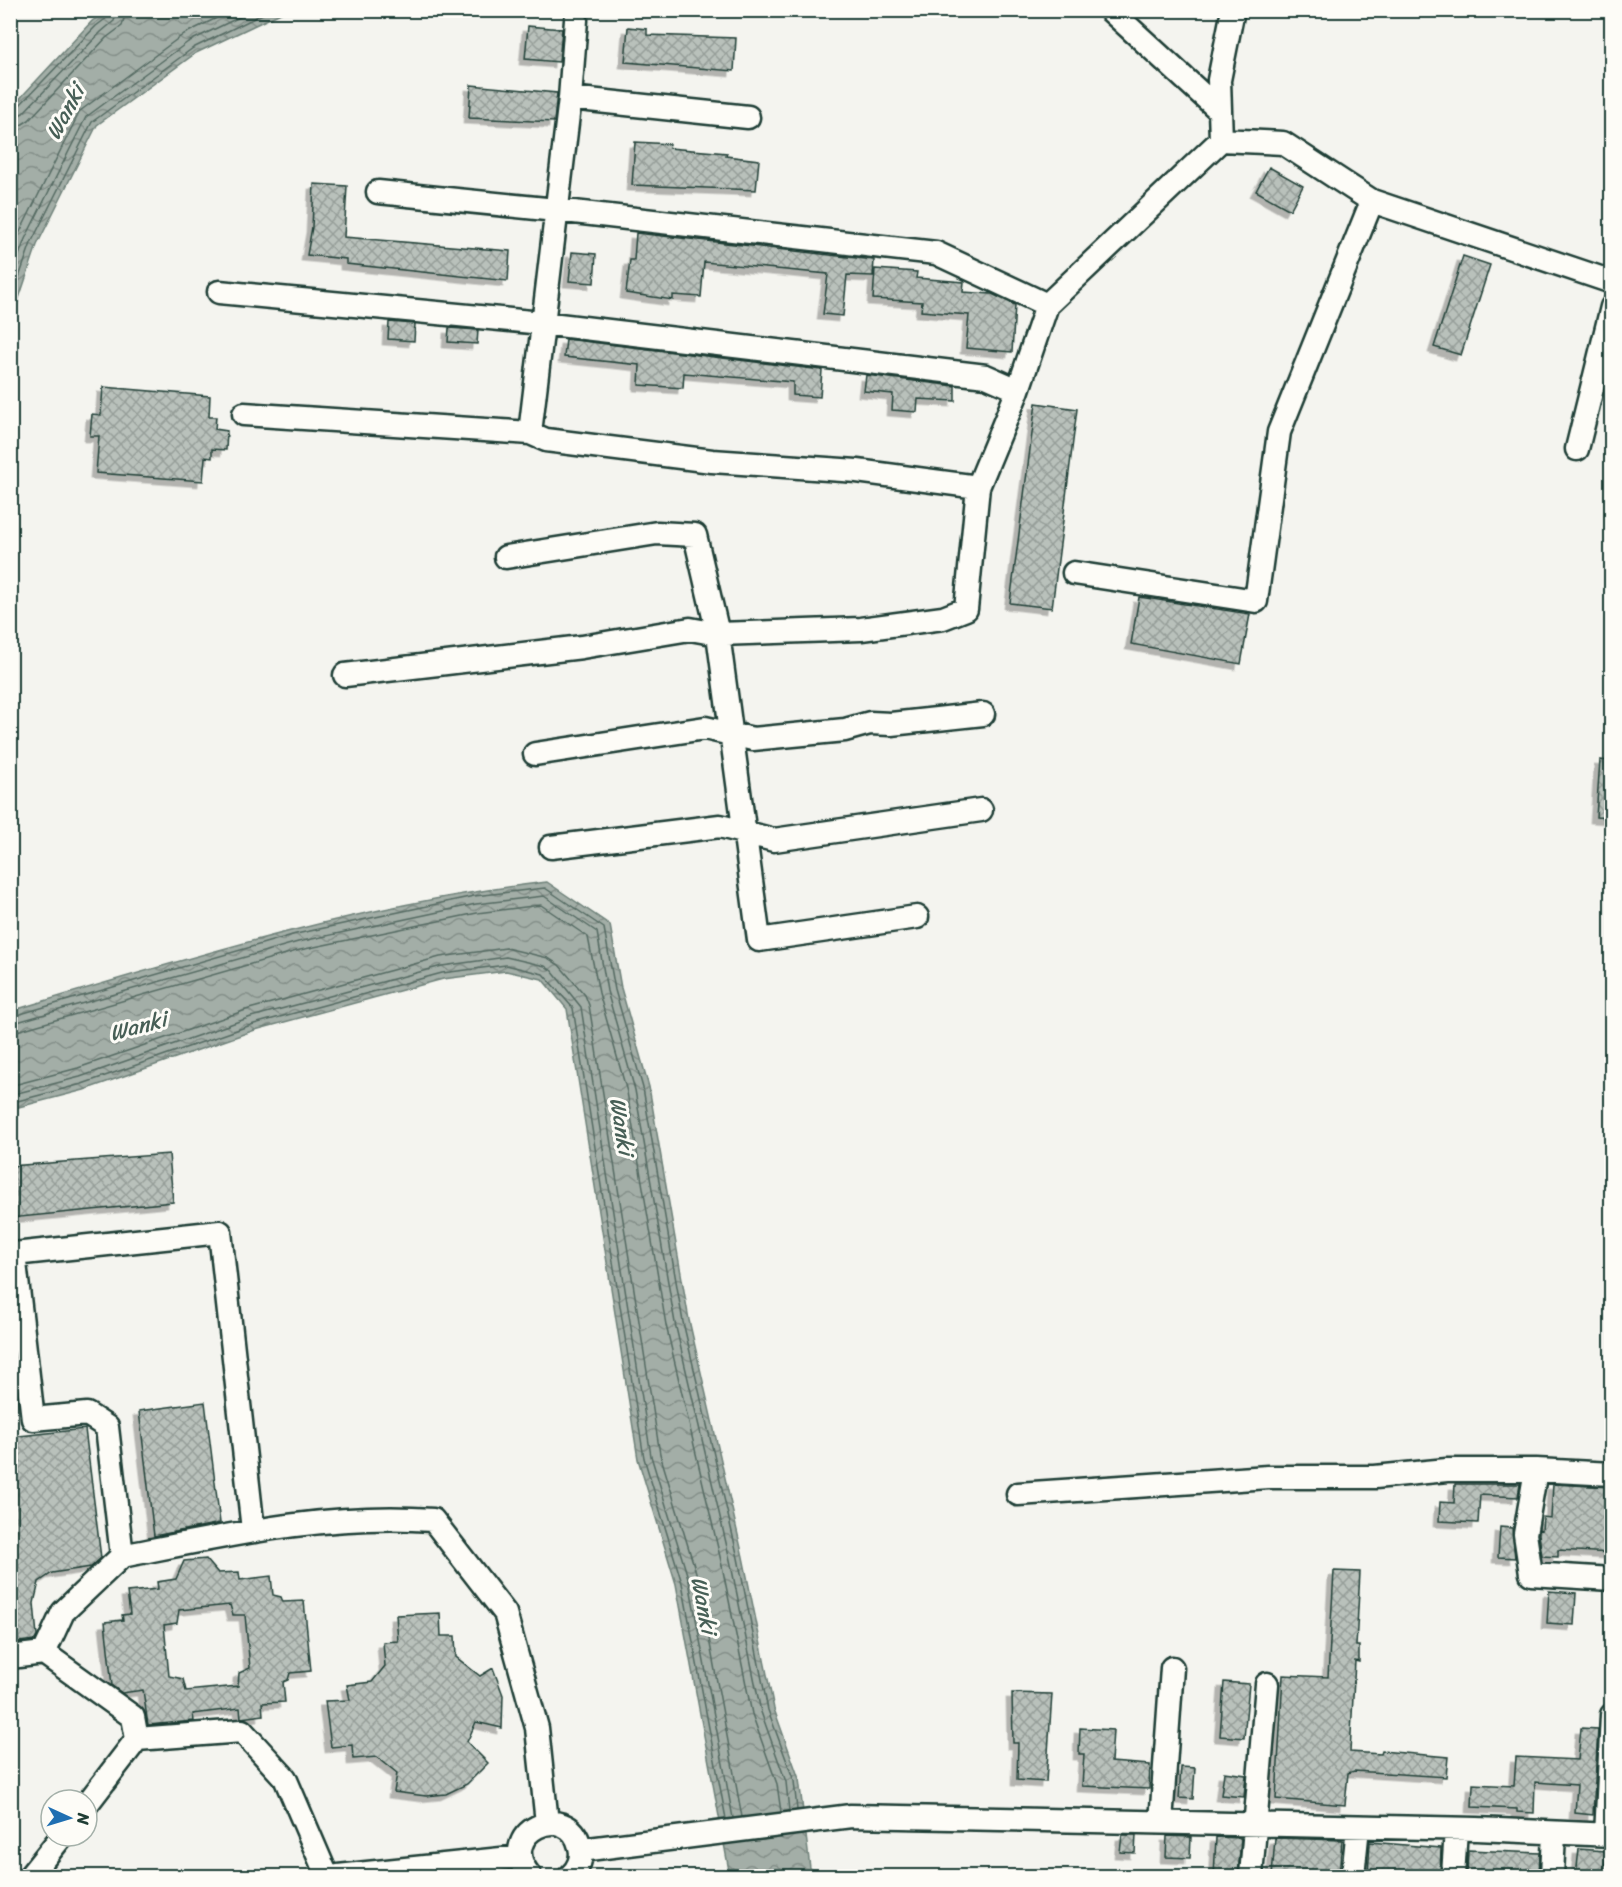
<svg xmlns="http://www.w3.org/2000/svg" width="1622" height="1887" font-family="Sriracha,sans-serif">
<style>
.water{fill:url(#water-waves);stroke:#6e8179;stroke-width:1.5}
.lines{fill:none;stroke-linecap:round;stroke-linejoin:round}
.shore{stroke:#546a62;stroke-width:1.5}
.building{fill:url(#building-cross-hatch);stroke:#1f3d34;stroke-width:1.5;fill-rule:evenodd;filter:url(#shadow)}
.minor-casing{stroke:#1f3d34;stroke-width:27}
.minor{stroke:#fdfcf7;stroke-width:22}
.labels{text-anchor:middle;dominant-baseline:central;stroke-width:6;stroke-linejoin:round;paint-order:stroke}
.water-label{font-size:22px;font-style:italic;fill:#475f56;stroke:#fdfcf7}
</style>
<defs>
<pattern id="water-waves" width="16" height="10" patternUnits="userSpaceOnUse" patternTransform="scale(1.5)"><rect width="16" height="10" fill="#a3aea7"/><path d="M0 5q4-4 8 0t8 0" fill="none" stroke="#848f89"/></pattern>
<pattern id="building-cross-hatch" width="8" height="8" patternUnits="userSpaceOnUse" patternTransform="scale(1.5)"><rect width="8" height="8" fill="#b9c1bb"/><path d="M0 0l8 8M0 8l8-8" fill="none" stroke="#969e99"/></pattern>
<filter id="shadow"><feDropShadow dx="-5.5" dy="5.5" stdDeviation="0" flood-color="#0004"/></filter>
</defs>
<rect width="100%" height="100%" fill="#f4f4ef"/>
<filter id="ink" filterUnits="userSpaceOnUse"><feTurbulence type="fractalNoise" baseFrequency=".0167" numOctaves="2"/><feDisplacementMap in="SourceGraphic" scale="12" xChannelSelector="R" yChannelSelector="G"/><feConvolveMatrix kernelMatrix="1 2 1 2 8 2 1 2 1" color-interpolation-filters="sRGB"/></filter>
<g filter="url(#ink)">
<!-- water -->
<path class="water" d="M107,11H285L196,53L97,125L37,245L11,322V108L92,21Z
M547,882L610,925L621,988L649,1087L689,1320L743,1557L774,1709L799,1779L811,1876H730L676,1584L638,1459L567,1009L542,979L506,971L443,979L255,1030L84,1090L11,1109V1011C187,958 364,903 547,882Z"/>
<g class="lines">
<!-- shore -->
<path class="shore" d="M10,110L17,108L96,26L108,17L110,10
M10,118L23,113L101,32L114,21L117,10
M10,127L21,125L29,120L106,38L122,26L126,10
M10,252L80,111L184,34L233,10
M10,280L25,239L86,117L188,42L254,10
M10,303L31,243L92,122L193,48L271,10
M10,1017L296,934L474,896L545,888L604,928L615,990L643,1088L683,1322L738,1558L768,1710L794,1781L797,1810
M10,1024L298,942L476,904L544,896L597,932L607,991L635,1090L675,1323L730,1560L761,1712L786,1782L789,1811
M10,1033L300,950L477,913L541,905L588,937L599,993L627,1092L666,1325L721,1561L752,1714L777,1784L781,1812
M10,1086L78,1068L249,1009L440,957L506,948L548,958L559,965L585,995L589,1005L660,1454L698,1579L742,1817
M10,1095L80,1077L251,1017L442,966L506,957L545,966L552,971L581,1007L651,1456L689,1581L733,1818
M10,1103L82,1084L254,1024L442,973L506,965L543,974L573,1008L644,1458L682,1583L726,1819"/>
</g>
<!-- building -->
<path class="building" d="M528,26L562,29L559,62L525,59Z
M628,27L647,29V35L736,38L734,71L625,62Z
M471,85L557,93L554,122L469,118Z
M635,142L670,144L669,148L727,153L726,156L759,160L756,190L632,185Z
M1269,167L1303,186L1290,210L1256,191Z
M314,184L347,186L344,237L510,251L508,281L346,264V259L307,255L312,227Z
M636,233L874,260L873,276L847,275L843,316L823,314L828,274L704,262L701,297L673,295V300L626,293L630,260H634Z
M572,252L596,254L594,283L569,281Z
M1463,256L1490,265L1461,355L1434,347Z
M875,269L917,272L916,278L964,282L963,292L992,294L1015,305L1012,352L966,348L969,315L921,311L922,302L873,299Z
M389,322L415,324L414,341L388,339Z
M449,328L478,330L477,344L448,342Z
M566,339L822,370L820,397L793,395V382L684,373L683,388L639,385L640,365L564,357Z
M866,375L955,386V401L918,399L917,412L892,410L893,394L864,391Z
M103,387L210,396L209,417H216L215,429L227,431L226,450L212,449V458L205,457L203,481L96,473L99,436H90L92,414L101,415Z
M1036,403L1077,409L1052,608L1010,603Z
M1139,597L1250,614L1241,664L1131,644Z
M1600,760L1611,761V818L1596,817Z
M169,1154L173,1202L10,1218V1166Z
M205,1402L220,1523L154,1536L139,1411Z
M85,1429L101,1558L91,1567L52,1573L39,1582L34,1603L37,1636L35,1640L10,1643V1437Z
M1455,1484H1520L1518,1497L1480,1495L1478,1523L1439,1521L1440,1502L1454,1503Z
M1553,1484L1611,1487V1553L1558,1550V1557L1542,1556L1539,1534V1529L1542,1530L1543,1517L1551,1518Z
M1500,1527L1512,1528L1515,1558L1498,1557Z
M206,1559L218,1573L239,1572L240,1580L271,1576L273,1595L281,1597L283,1602L304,1601L311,1671L290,1673L288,1680L283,1682L285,1702L262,1703L263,1715L241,1718L240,1708L193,1714L194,1721L148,1725L143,1690L122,1693L112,1686L105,1622L123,1620L122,1615L130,1614L127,1592L158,1589L157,1582L176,1579L184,1561ZM230,1605L233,1615H245L250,1668L239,1673L238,1686L186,1691L183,1679L169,1676L164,1625L177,1623L179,1610Z
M1334,1571L1360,1572L1356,1646H1359V1662L1355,1661L1350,1752L1381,1754L1382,1751L1448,1757L1446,1777L1354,1771L1348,1773L1345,1805L1276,1799L1283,1675L1328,1677Z
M1549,1591L1576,1593L1574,1625L1547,1623Z
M440,1613L441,1636H455L456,1657L480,1676L493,1668L503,1695L502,1728L476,1722L467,1742L488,1763L467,1784L446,1794L426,1796L394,1792L397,1773L377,1757L353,1759L352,1745L331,1747L325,1701L350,1700L347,1685L372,1682L385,1666L383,1642L398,1641L396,1615Z
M1224,1682L1249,1684L1244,1738L1220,1736Z
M1012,1693L1052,1694L1046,1782L1017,1780L1018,1743H1013Z
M1080,1728L1113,1730L1111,1762L1150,1765L1149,1789L1082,1786L1084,1754H1079Z
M1581,1728L1598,1729L1593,1815L1575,1813L1577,1785L1535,1782L1534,1813L1517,1812V1809L1472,1807L1473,1784L1514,1786L1516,1757L1578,1760Z
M1181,1767L1195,1768L1193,1799L1179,1798Z
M1224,1772L1246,1775L1244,1797L1221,1795Z
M1122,1835H1136L1135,1853L1120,1852Z
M1167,1836L1191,1837L1190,1858L1166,1857Z
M1216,1837L1241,1838L1238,1876H1214Z
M1275,1838L1342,1840L1339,1876H1272Z
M1370,1842L1441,1848L1440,1874L1402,1871V1876H1368Z
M1579,1849L1606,1851L1604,1876H1576Z
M1468,1850L1540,1853L1539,1876L1467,1874Z"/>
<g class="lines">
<!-- minor casing -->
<g class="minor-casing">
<path id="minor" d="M1110,10L1220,111
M1233,10L1219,80L1221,140L1283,143L1372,201L1612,282
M570,98L748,117
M378,192L556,210L936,253L1047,305
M219,292L542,323L986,376L1018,390
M244,414L530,433L546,440L712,461L857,471L978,487
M530,433L570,98L576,20
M1577,449L1612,307
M506,557L657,533L695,535L718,634L759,940L917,917
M1074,573L1256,601L1279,432L1372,201
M345,675L582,647L690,629L718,634L861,629L943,618L966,609L978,487L1018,390L1047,305L1221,140
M535,754L705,728L753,739L845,730L870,723L891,724L983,714
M551,847L720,826L774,840L981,810
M1536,1470L1525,1534L1531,1574L1612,1579
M1018,1494L1268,1477H1375L1447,1470H1536L1612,1474
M122,1556C224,1536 328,1512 433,1520L505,1613L537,1728L547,1823
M10,1657L44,1653
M137,1739L133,1717L44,1653L63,1612L122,1556L107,1427L87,1414L33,1419L14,1254L220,1232L253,1530
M87,1804L137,1739L242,1731L285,1778L327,1876
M1161,1822L1172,1668
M1606,1835L1612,1715
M581,1850L851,1816L1477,1829L1612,1835
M30,1876L62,1836
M338,1876L520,1857
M530,1876C493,1833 569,1798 580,1847C583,1858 578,1870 570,1876
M1251,1876L1267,1684
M1353,1876L1358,1827
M1453,1876L1456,1829
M1552,1876L1554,1833"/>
</g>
<!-- minor -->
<use href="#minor" class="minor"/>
</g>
</g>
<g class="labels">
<!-- water labels -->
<g class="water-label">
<text transform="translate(65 112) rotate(-62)">Wanki</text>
<text transform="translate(138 1026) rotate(-15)">Wanki</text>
<text transform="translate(622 1126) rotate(81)">Wanki</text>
<text transform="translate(704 1605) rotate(79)">Wanki</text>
</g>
</g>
<!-- margin -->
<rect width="1622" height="1887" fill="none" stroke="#fdfcf7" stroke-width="36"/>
<rect x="18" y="18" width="1586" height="1851" fill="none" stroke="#1f3d34" stroke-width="2" filter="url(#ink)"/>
<!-- north arrow -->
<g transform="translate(69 1818) rotate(94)"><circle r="28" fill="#fdfcf7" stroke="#a4b0a9" stroke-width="1.5"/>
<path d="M0-4.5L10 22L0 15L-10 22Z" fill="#1f6fb2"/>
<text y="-9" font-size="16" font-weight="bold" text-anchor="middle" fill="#1f3d34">N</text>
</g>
</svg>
